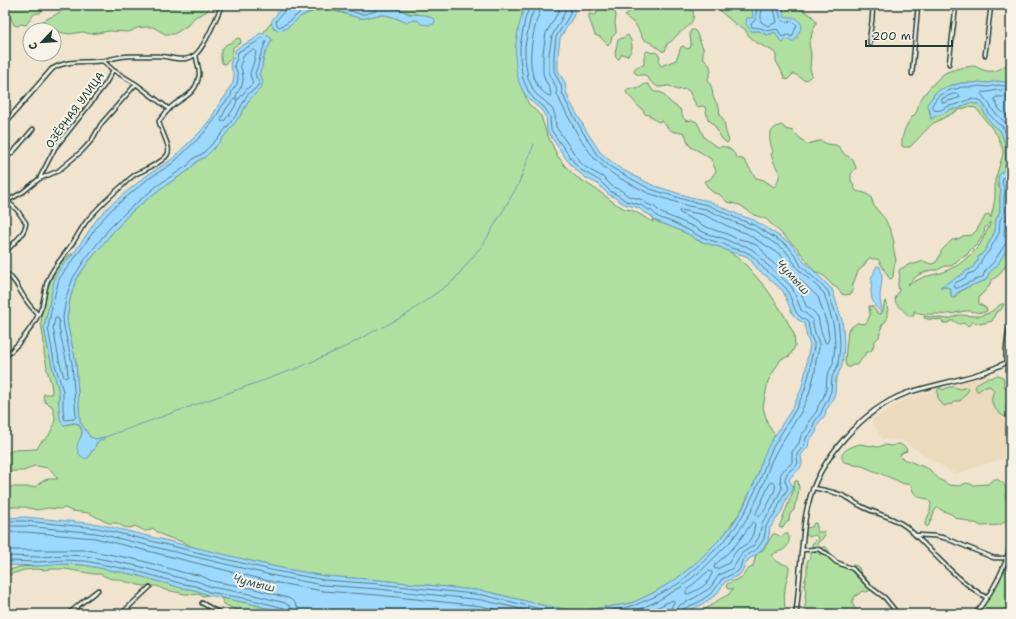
<svg xmlns="http://www.w3.org/2000/svg" width="1016" height="619" font-family="'Shantell Sans',sans-serif">
<style>
.built{fill:#ecdabd}
.green{fill:#afe0a0;stroke:#678e6a;fill-rule:evenodd}
.water{fill:#9dd9fe;stroke:#6b9bad}
.lines{fill:none;stroke-linecap:round;stroke-linejoin:round}
.shore{stroke:#517b85;stroke-width:1}
.stream{stroke:#6b9bad;stroke-width:1}
.minor-casing{stroke:#1f3d34;stroke-width:5.5}
.tertiary-casing{stroke:#1f3d34;stroke-width:6}
.minor{stroke:#f7f3e8;stroke-width:2.5}
.tertiary{stroke:#f7f3e8;stroke-width:3}
.labels{text-anchor:middle;dominant-baseline:central;stroke-width:4;stroke-linejoin:round;paint-order:stroke}
.street-label{font-size:11px;fill:#1f3d34;stroke:#f7f3e8}
.water-label{font-size:12px;font-style:italic;fill:#385c5c;stroke:#f7f3e8}
</style>
<rect width="100%" height="100%" fill="#f0e4cf"/>
<filter id="ink" filterUnits="userSpaceOnUse"><feTurbulence type="fractalNoise" baseFrequency=".025" numOctaves="2"/><feDisplacementMap in="SourceGraphic" scale="8" xChannelSelector="R" yChannelSelector="G"/><feConvolveMatrix kernelMatrix="1 2 1 2 8 2 1 2 1" color-interpolation-filters="sRGB"/></filter>
<g filter="url(#ink)">
<!-- built -->
<path class="built" d="M989,374L1011,441V456L955,474L901,440L882,439L871,420L903,400Z"/>
<!-- green -->
<path class="green" d="M7,5H54L45,6L40,13L34,14L26,25L20,24L18,26L14,25L10,16Z
M67,5H215L209,8L206,12L195,17L187,26L174,34H165L153,27H145L137,28L129,32L109,31L91,34L83,32L69,34L54,31V30L37,28L34,27C44,17 59,17 67,5Z
M368,5H522V18L516,46L519,80L528,103L541,116L546,132L557,155L565,166L575,176L597,190L616,204L625,209L632,210L653,222V219L658,222L672,227L690,235L697,240L712,245L720,247L730,252L746,265L758,279L766,288L775,301L784,315L794,334L795,346L790,356L781,359L768,381L763,407L768,425L775,435L763,458L756,479L741,511L723,536L697,562L675,580L653,593L634,602L620,605L578,611L546,606L484,591L379,580L324,576L276,567L195,548C191,546 187,544 183,542C172,538 161,537 153,528L151,530L145,531L135,526L130,528L124,527L116,523H108L89,513L72,511L65,508L60,509L48,508L37,510L25,507H5V487H35C46,478 45,479 58,479L51,470L48,468L37,466H34L24,471H13L5,475V454L14,450L37,449L41,442L48,437L54,425L55,419V417L52,406L45,402L43,397L44,394H51L52,391L51,383L47,370V367L44,353V342L41,324L42,308L47,290L56,269L68,256L74,253L62,266L52,293L45,322L44,328L51,362L59,392V402L62,423L65,425L75,423L79,425L82,431L80,440L78,444L90,456L91,452L94,450L96,443L104,439V437L96,439L90,437L80,422L76,363L68,327L67,318L70,299L76,279L89,261L112,233L131,212L160,189L189,170L197,161L205,157L218,144L240,116L249,100L260,89L262,78L259,74C262,68 262,63 264,57C266,51 269,45 271,38L263,33L271,23L274,28L278,31L303,15L324,8L360,18C368,19 372,15 380,15C388,14 398,19 405,22C410,22 414,19 418,20V14C409,15 404,11 397,8C392,6 388,8 384,8C379,7 373,6 368,5Z
M595,5H612L616,15L615,23L616,30V33L612,37L610,43L608,45L600,37L595,35L589,18V14L595,15L597,14Z
M647,5H685L693,11C696,24 685,28 677,35C674,39 672,41 667,44L665,51H662L651,43L643,39L636,25L625,16C630,9 639,9 647,7Z
M720,5H761L753,19L751,31H759L767,35L775,32L781,42L792,17L786,18L784,16L782,5H798L801,9L811,15L816,21V24L813,29L811,38L809,43L811,55L810,69L812,75C802,86 802,75 793,74L787,80L785,79L780,68L776,61V56L775,53L771,50L757,43L748,35L745,29L735,24L720,11L719,9Z
M691,30H694L696,32L703,48V57L710,66L711,71L708,79L712,89L713,97L719,107L720,114L724,122L726,132L729,141L727,143L722,139L714,125L708,119L705,107L703,106L697,107L689,91L686,89L677,90L670,86H667L661,87H658L651,82L645,75H638L634,72C634,66 639,66 644,65C644,60 643,55 647,51L650,52L652,53L654,52L657,53L660,56C659,60 658,63 661,66L676,60L681,47L683,46L687,49L690,48C693,42 688,36 691,30Z
M628,35C633,43 634,50 627,56L622,54L619,59L616,58L615,53L618,40Z
M239,38L240,39L241,42L239,44L233,47L232,58L225,64L222,63C220,57 220,48 227,44C232,42 232,43 236,39Z
M1011,57V81L1004,82L998,81L992,82L988,83L978,82L974,83H961L956,85H952L934,94L932,98L928,103L931,119L936,116L943,114L951,109L959,108L965,105L970,103L978,104L983,110L987,118L993,125L1000,130L1004,140L1006,150L1005,151C1007,159 1006,170 999,175L998,186L1001,190L1000,196V212L996,220L995,231L986,249L981,255L979,256L978,261L976,262L974,266L971,269L966,271L963,274L942,287H947L951,289V294L952,298H954C961,289 974,283 985,281L987,278L989,273L997,264L1011,241L1010,259L999,275L992,280L987,289L979,297V304L986,308L987,311C980,315 973,310 965,311C959,312 953,314 947,314C944,315 941,314 938,314C929,314 921,315 914,311V316H909C906,314 904,311 902,309C894,303 893,300 899,291L898,285V282L900,277L899,271L900,269L910,264H915L923,261L931,264L935,263L938,259L942,250L952,240L958,239L963,236L972,235L976,231L986,215L989,214L991,218L995,198V180L1003,154V150L997,135L976,108L968,107L959,110L932,124L910,147H904L902,146C901,136 906,125 912,117C913,116 915,114 916,113C918,109 918,104 920,101C924,93 938,78 945,73C949,70 969,66 974,66C978,67 980,69 983,70C995,74 1006,68 1011,57ZM990,222V225L979,246L969,256L958,265L944,272L924,277L907,285L918,275L931,270H937L945,266H950L953,265L959,259L967,255L970,250L977,245L984,233L985,228Z
M645,84H648L654,92H659L662,93L670,102L680,109L683,117L686,121L692,120L697,122L704,137C707,140 713,145 718,147C720,147 723,146 725,147C731,148 734,153 737,158L742,159L744,160L756,178L764,180L774,187C778,184 778,179 780,174C776,167 773,162 771,154L773,152C769,140 766,130 781,125L784,127L785,129L793,131L802,140L807,144L819,141H822L827,144L836,145L839,147L845,155L853,159L856,168L851,174V180L856,191L865,193L871,197L874,206L885,219L891,232L894,242L893,247L896,260L894,267L893,277L891,279L889,278L878,259H873L870,258L868,259L863,267L858,271L853,284L852,292L851,294L845,295L842,294L837,288L832,285L824,276L814,271L798,249L766,219L754,215L740,205L727,202L719,194L714,193L709,189L704,181L709,180L711,178L716,171L711,159L702,153L691,147L689,145L685,134L683,132C671,134 669,128 661,121L658,122L649,115L645,114L642,109L638,106L632,99L628,95L626,92L627,89L633,88L636,89L641,87Z
M886,300L888,310L887,312V319L885,322L882,325L879,337L875,341L872,350L866,353L859,363L856,365H852L850,367H847L845,363V360L848,330L857,323L864,324L867,322L870,315L869,306L873,307L877,313L881,314L883,310L885,301Z
M1001,304H1004L1001,310L996,312L992,321L981,324L973,322L968,326L963,323C959,325 957,323 954,321H951L948,323H943L941,320L927,319L924,318V316L948,319L959,315L975,316H980L989,313Z
M998,375L1003,377L1004,380V385L1008,393L1006,409L1007,414L1005,417C999,414 990,406 992,397C992,395 993,393 994,391L990,386L982,388L978,392L975,388C976,383 983,380 987,378C992,379 994,376 998,375Z
M949,387H954L960,389L967,387L969,389L968,391L960,401H955L952,405L949,404L944,406C939,401 936,396 938,389L941,388L943,390Z
M860,444L878,447L884,445L892,446L897,444H900L906,448L907,451L902,453L900,455L901,458L929,469L939,479L949,485L960,486L966,483L974,485L988,484L993,479C1002,479 1009,488 1005,496L1009,506L1007,520L1000,525L981,526L976,523H971L964,520L956,518L951,514L941,510L939,508H937L935,510L929,525L927,527L925,525V523L930,512L931,503L927,499L919,497L915,494L913,491L911,486L909,484H904L896,480L862,466L854,465L849,463L844,462C836,452 852,446 860,444Z
M795,481H798L799,489L798,494L797,500L795,504L794,510L790,514L789,520L782,528L779,527C783,516 788,505 792,494C794,489 793,485 795,481Z
M814,523H816L817,527V532H824L825,535L822,539L819,541L814,550L820,555L822,553V547H826L837,562H841L848,566L853,565L857,566L859,568L861,574L866,578L868,584L871,590L866,592L862,591L859,594L855,596L852,602L855,609L860,612L862,614H802L805,606L806,602L805,597L806,591L804,586L805,580L807,574V563L808,560L810,558C809,553 813,549 812,544L818,538L815,535C810,537 809,537 805,533V530L807,528L812,527Z
M773,534H776L781,537L785,534H788C789,538 790,540 788,544C785,552 779,550 772,555C778,566 782,561 789,567C789,574 786,581 785,589C783,596 786,607 784,614H698L713,604L720,599L728,595L733,589H728L726,587L727,584L742,577L746,571L753,566L756,555L760,551L763,550Z
M1010,549L1011,550V614H975L991,593Z
M64,564L84,565L136,575L182,588L195,590L208,595L203,596L198,594L193,595L190,594H185L176,592L165,590L157,586H153L149,585L145,586L138,585L133,583L126,582L118,579H111L100,574H94L65,569H50L44,570L37,569L24,570L12,574L5,577V573L10,570L19,567Z
M221,598L248,603L274,610L293,614H263L253,611L236,610L224,604Z"/>
<!-- water -->
<path class="water" d="M284,5H368L385,8L394,7L409,14L426,15L434,19L435,21L434,24L429,25L421,24C415,16 413,22 405,22C398,19 388,14 380,15C372,15 368,19 360,18C350,16 333,8 324,8C318,9 308,12 303,15C296,19 282,37 275,28C272,26 271,23 272,20Z
M526,5H577L573,17L560,38L558,55V70L565,83L566,91L569,100L587,132L600,152L612,162L621,169L652,185L690,197L709,201L739,215L754,220L790,243L799,253L803,261L809,266L832,289L842,320L843,328L844,345L842,366L836,378L835,393L831,403L826,410L825,415L817,425L816,433L809,440L808,447L801,455C801,458 802,460 802,463C801,471 792,473 789,480L793,487V489L787,498L781,513L770,528L768,541L760,551L756,555L749,559L746,563L743,570L739,575L725,582L716,595L701,605L683,614H293L274,610L248,603L208,595L195,590L182,588L136,575L84,565L64,564L41,566L5,565V518L25,517L98,524L276,567L324,576L379,580L484,591L546,606L578,611L620,605L634,602L653,593L675,580L697,562L723,536L733,524L743,508L756,479L763,458L769,445L793,407L801,390L806,370L807,359L810,346L806,334L805,326L804,323L797,319L793,315L783,291L765,275L760,272L748,257L743,255L730,252L720,247L712,245L697,240L690,235L672,227L656,221L650,215L643,212L639,208L624,204L617,199L608,194L598,184L586,178L577,171L567,160L547,131C546,126 548,120 545,116C541,107 531,103 526,96C509,72 515,30 526,5Z
M762,5H782L784,16L786,18C795,16 798,17 802,26L796,39L792,42L787,39L783,43L781,42L775,32L767,35L759,31H751L746,24L747,18H753L752,10L755,6H761Z
M260,33H263L271,38L272,40L263,58L262,67L259,74L263,82L260,89L249,100L240,116L219,143L205,157L197,161L189,170L160,189L131,212L112,233L89,261L76,279L70,299L67,318L68,327L76,363L80,422L90,437L96,439L105,437L104,439L96,443L95,449L92,451L88,458C84,459 83,458 80,455C78,452 77,449 77,446C78,440 85,434 81,428C80,425 79,424 76,423C72,422 67,425 63,425L60,419L59,408V392L51,362L44,328L49,305L55,277L62,266L74,253L97,219L109,206L146,176L171,160L201,131L212,117L219,104L227,94L228,90L233,83L234,75L230,65L231,61L234,58L235,50C240,45 247,44 253,40C255,38 258,35 260,33Z
M998,81L1004,82L1011,81V241L997,266L989,273L986,280L965,288L957,293L952,298L951,294V289L947,287H940L963,274L966,271L971,269L974,266L976,262L978,261V257L981,255L986,249L995,231L996,220L1000,212V196L1001,190C997,184 998,181 999,175C1006,170 1007,159 1005,151L1006,150L1004,140L1000,130L993,125L987,118L983,110L978,104L970,103L965,105L958,109H951L943,114L936,116L931,119L930,111L927,104L932,98L935,93L941,89L952,85H956L961,83H974L978,82L988,83L992,82Z
M877,266H879C885,275 880,286 880,297C880,302 882,308 882,313L875,306L872,299L871,291L872,280L871,277L874,274V271Z"/>
<g class="lines">
<!-- shore -->
<path class="shore" d="M286,5V9L276,21L277,25L279,27L286,24L302,11L321,5
M327,5L361,14H365L376,11V5
M530,5L525,19L520,46V59L523,79L529,93L534,99L544,107L548,113L550,117L551,130L576,165L581,170L600,181L610,191L619,196L626,201L641,205L645,208L652,211L658,217L674,223L692,232L699,236L713,241L722,243L731,248L744,251L750,254L755,258L763,268L767,271L786,288L789,294L796,312L799,316L808,322L810,334L814,343V347L811,360L810,371L804,392L796,409L773,447L767,460L760,480L746,510L736,526L726,539L700,565L678,584L654,597L635,605L620,609L590,614
M535,5L534,9L530,20L525,46V59L528,78L533,90L537,95L547,103L553,110L555,115L556,127L580,162L584,166L590,170L603,177L613,187L622,191L628,196L643,200L647,204L655,207L661,213L676,219L694,227L701,231L715,237L723,238L733,243L746,246L753,250L758,255L766,264L771,268L791,286L794,292L801,310L810,317L812,320L815,333L819,343V348L816,360L815,372L809,394L801,412L777,450L771,462L761,490L751,512L740,529L730,542L703,569L681,587L657,601L638,610L621,614
M541,5C541,12 537,17 536,23C530,47 524,82 549,96L551,95L550,89L545,80L543,73V53L546,33L559,11L560,5
M567,5L564,14L552,36L549,54V72L551,77L556,87L557,94L562,105L579,137L594,158L606,169L616,176L648,193L688,206L706,209L736,223L752,229L785,250L791,258L798,269L824,293L833,323L834,329L835,344L833,364L827,376L826,390L823,398L818,406L817,411L809,421L807,429L801,435L799,443L792,452V463C781,472 778,473 782,488L779,494L773,507L762,523L759,537L753,546L742,553L739,558L735,565L733,568L719,575L710,588L696,597L680,605L677,609L676,614
M572,5L569,16L556,37L554,54V71L561,85L562,92L566,102L584,134L597,155L609,166L619,172L650,189L689,201L708,205L738,219L754,225L788,246L795,255L801,266L828,291L838,321L839,329L840,345L838,365L832,377L831,391L827,401L823,408L821,413L814,423L812,431L806,438L804,446L797,454V458L798,463L796,466L788,472L785,478V481L788,488L783,496L777,510L766,526L764,539L757,549L746,556L742,561L740,568L737,572L722,579L713,592L699,602L683,609L681,611V614
M759,5L758,8L756,12V19L751,24L752,27L760,28L768,31L776,29L778,30L782,37L788,35L792,37L797,25L793,21C791,21 789,22 787,22C779,22 779,10 778,5
M764,5L763,9L761,13V22L768,26L775,23L777,22L773,5
M261,38H263L266,41L260,57L258,66L255,73L256,77L259,82V84L255,89L249,93L246,97L237,114L220,136L202,154L194,158L187,166L158,185L128,210L108,230L86,258L73,278L66,298L63,318L64,327L72,363L76,417L74,419L65,420L64,418L63,408V391L54,361L48,328L52,306L59,279L66,269L77,255L100,222L112,209L148,179L173,163L204,133L215,119L222,106L231,96L232,91L237,84L238,78V74L234,65L237,59L238,52L255,43Z
M253,50H255L256,52L253,65L250,73L251,78L253,83L246,90L239,99H237C236,108 229,115 224,121L222,122L221,119L226,109L234,99H236C236,94 237,93 240,89C245,81 243,73 240,65L242,61L243,56Z
M1011,85L1004,86L998,85L988,87L979,86L974,87H961L957,89H952L938,96L932,105L934,110C940,112 943,108 949,106C952,105 955,105 958,104C968,100 969,98 980,100L986,108L990,115L996,122L1003,127L1008,139L1010,160L1008,170L1006,175L1003,178L1002,183L1005,190L1004,197V212L1000,220L999,233L989,251L982,259L978,268L974,272L968,274L965,278L955,283L954,285L955,288H958L963,285L983,277L985,271L993,263L1006,243L1008,241H1011
M1011,90C1006,91 1002,90 997,90C991,91 988,93 982,92L981,94L990,105L994,112L1007,124L1011,133
M953,94H959L960,97C955,100 949,100 944,103L942,102V99Z
M1011,96L1004,97H996L994,99L999,109L1011,120
M1011,176L1007,182L1010,189L1009,197V212L1005,222L1004,235L1005,237L1011,236
M681,210L704,215L734,229L746,233L781,255L793,273L818,297L827,324L829,338L828,342L826,343L825,342L821,331L818,317L814,312L806,306L800,290L796,283L786,273L769,260L763,251L758,246L748,241L735,238L725,233L717,231L704,226L697,222L680,213L679,211Z
M56,318L59,319V328L67,364L68,376L66,378L64,377L59,360L53,328L55,319Z
M771,482H774C775,485 776,486 775,489C772,496 765,514 758,517L756,514Z
M5,521H25L97,528L275,571L324,580L379,584L483,595L545,610L571,614
M753,522L755,524L753,534L748,543L738,549L734,554L729,563L717,569H715L714,566L735,546L752,523Z
M5,526H25L96,533L275,576L323,585L378,589L482,600L542,614
M5,532H25L95,538L273,582L323,591L378,595L481,606L514,614
M5,550H87L139,560L185,573L199,575L212,581L251,588L288,598C295,601 298,606 299,614
M5,556L40,557L64,555L86,556L138,566L184,579L197,581L211,587L250,594L285,603L291,607L293,614
M5,561L40,562L64,560L85,561L136,571L183,584L196,586L209,592L249,599L284,608L287,610V614
M709,571L712,572V574C710,577 709,580 707,583C703,587 691,594 686,594V591Z
M643,614L673,600L674,602L671,608L670,614"/>
<!-- stream -->
<path class="stream" d="M383,327L406,315L454,280L484,243L518,185L534,144
M105,437L298,368L347,346L378,329"/>
<!-- minor casing -->
<g class="minor-casing">
<path id="minor" d="M870,44V34L872,20L873,5
M985,55L991,5
M103,61L113,70L136,84L169,109
M949,64L956,5
M52,69C68,59 84,63 103,61C112,59 120,56 130,56C139,56 148,56 158,56C170,56 185,64 196,54C206,45 216,18 222,5
M912,74L918,5
M5,159L15,150L33,129
M39,179L58,171L82,151L92,140L101,124L136,84
M5,199L17,210L26,223C25,235 12,244 5,253
M7,201L23,192L39,179L55,148L79,118L106,83L113,70
M5,272C16,281 17,286 24,297C28,304 33,309 38,315
M1011,322C1007,336 1005,348 1006,363L1011,364
M5,357C20,343 35,326 42,306C44,298 45,289 47,282C53,266 65,255 74,241C79,233 83,225 89,218C99,207 110,196 122,186C126,182 131,177 136,174C144,170 166,161 168,153C171,146 160,130 159,121C163,116 167,111 171,107C184,96 196,95 199,75C200,68 196,62 196,54
M813,488C826,490 837,492 848,498C852,500 856,504 861,506C875,514 892,516 905,526C913,532 920,540 927,547C946,566 964,585 987,598
M915,535L935,536L945,538L989,556L994,558H1006
M802,550L818,549L826,553L836,562L853,569L869,586L885,598L898,614
M202,603L221,614
M70,613C77,611 81,611 87,614
M68,614L80,604L98,590
M121,614L150,587
M975,614C992,593 1005,569 1011,543"/>
</g>
<!-- tertiary casing -->
<g class="tertiary-casing">
<path id="tertiary" d="M5,123L52,69
M796,614C799,589 800,564 803,538C804,527 805,516 808,505C818,460 863,409 907,393C941,382 979,378 1011,360"/>
</g>
<!-- minor -->
<use href="#minor" class="minor"/>
<!-- tertiary -->
<use href="#tertiary" class="tertiary"/>
</g>
</g>
<g class="labels">
<!-- street labels -->
<g class="street-label">
<text transform="translate(75 110) rotate(-54)">ОЗЁРНАЯ УЛИЦА</text>
</g>
<!-- water labels -->
<g class="water-label">
<text transform="translate(793 277) rotate(47)">Чумыш</text>
<text transform="translate(254 583) rotate(14)">Чумыш</text>
</g>
</g>
<!-- margin -->
<rect width="1016" height="619" fill="none" stroke="#f7f3e8" stroke-width="20"/>
<rect x="10" y="10" width="996" height="599" fill="none" stroke="#1f3d34" stroke-width="1.5" filter="url(#ink)"/>
<!-- north arrow -->
<g transform="translate(42 42) rotate(245)"><circle r="19" fill="#f7f3e8" stroke="#a1aaa0"/>
<path d="M0-3L7 15L0 10L-7 15Z" fill="#1f3d34"/>
<text y="-6" font-size="11" font-weight="bold" text-anchor="middle" fill="#1f3d34">С</text>
</g>
<!-- scale -->
<path d="M866 40v6h86v-6" fill="none" stroke="#1f3d34" stroke-width="2"/>
<text x="872" y="40" font-size="12" fill="#1f3d34" stroke="#f7f3e8" stroke-width="3" paint-order="stroke">200 m</text>
</svg>
